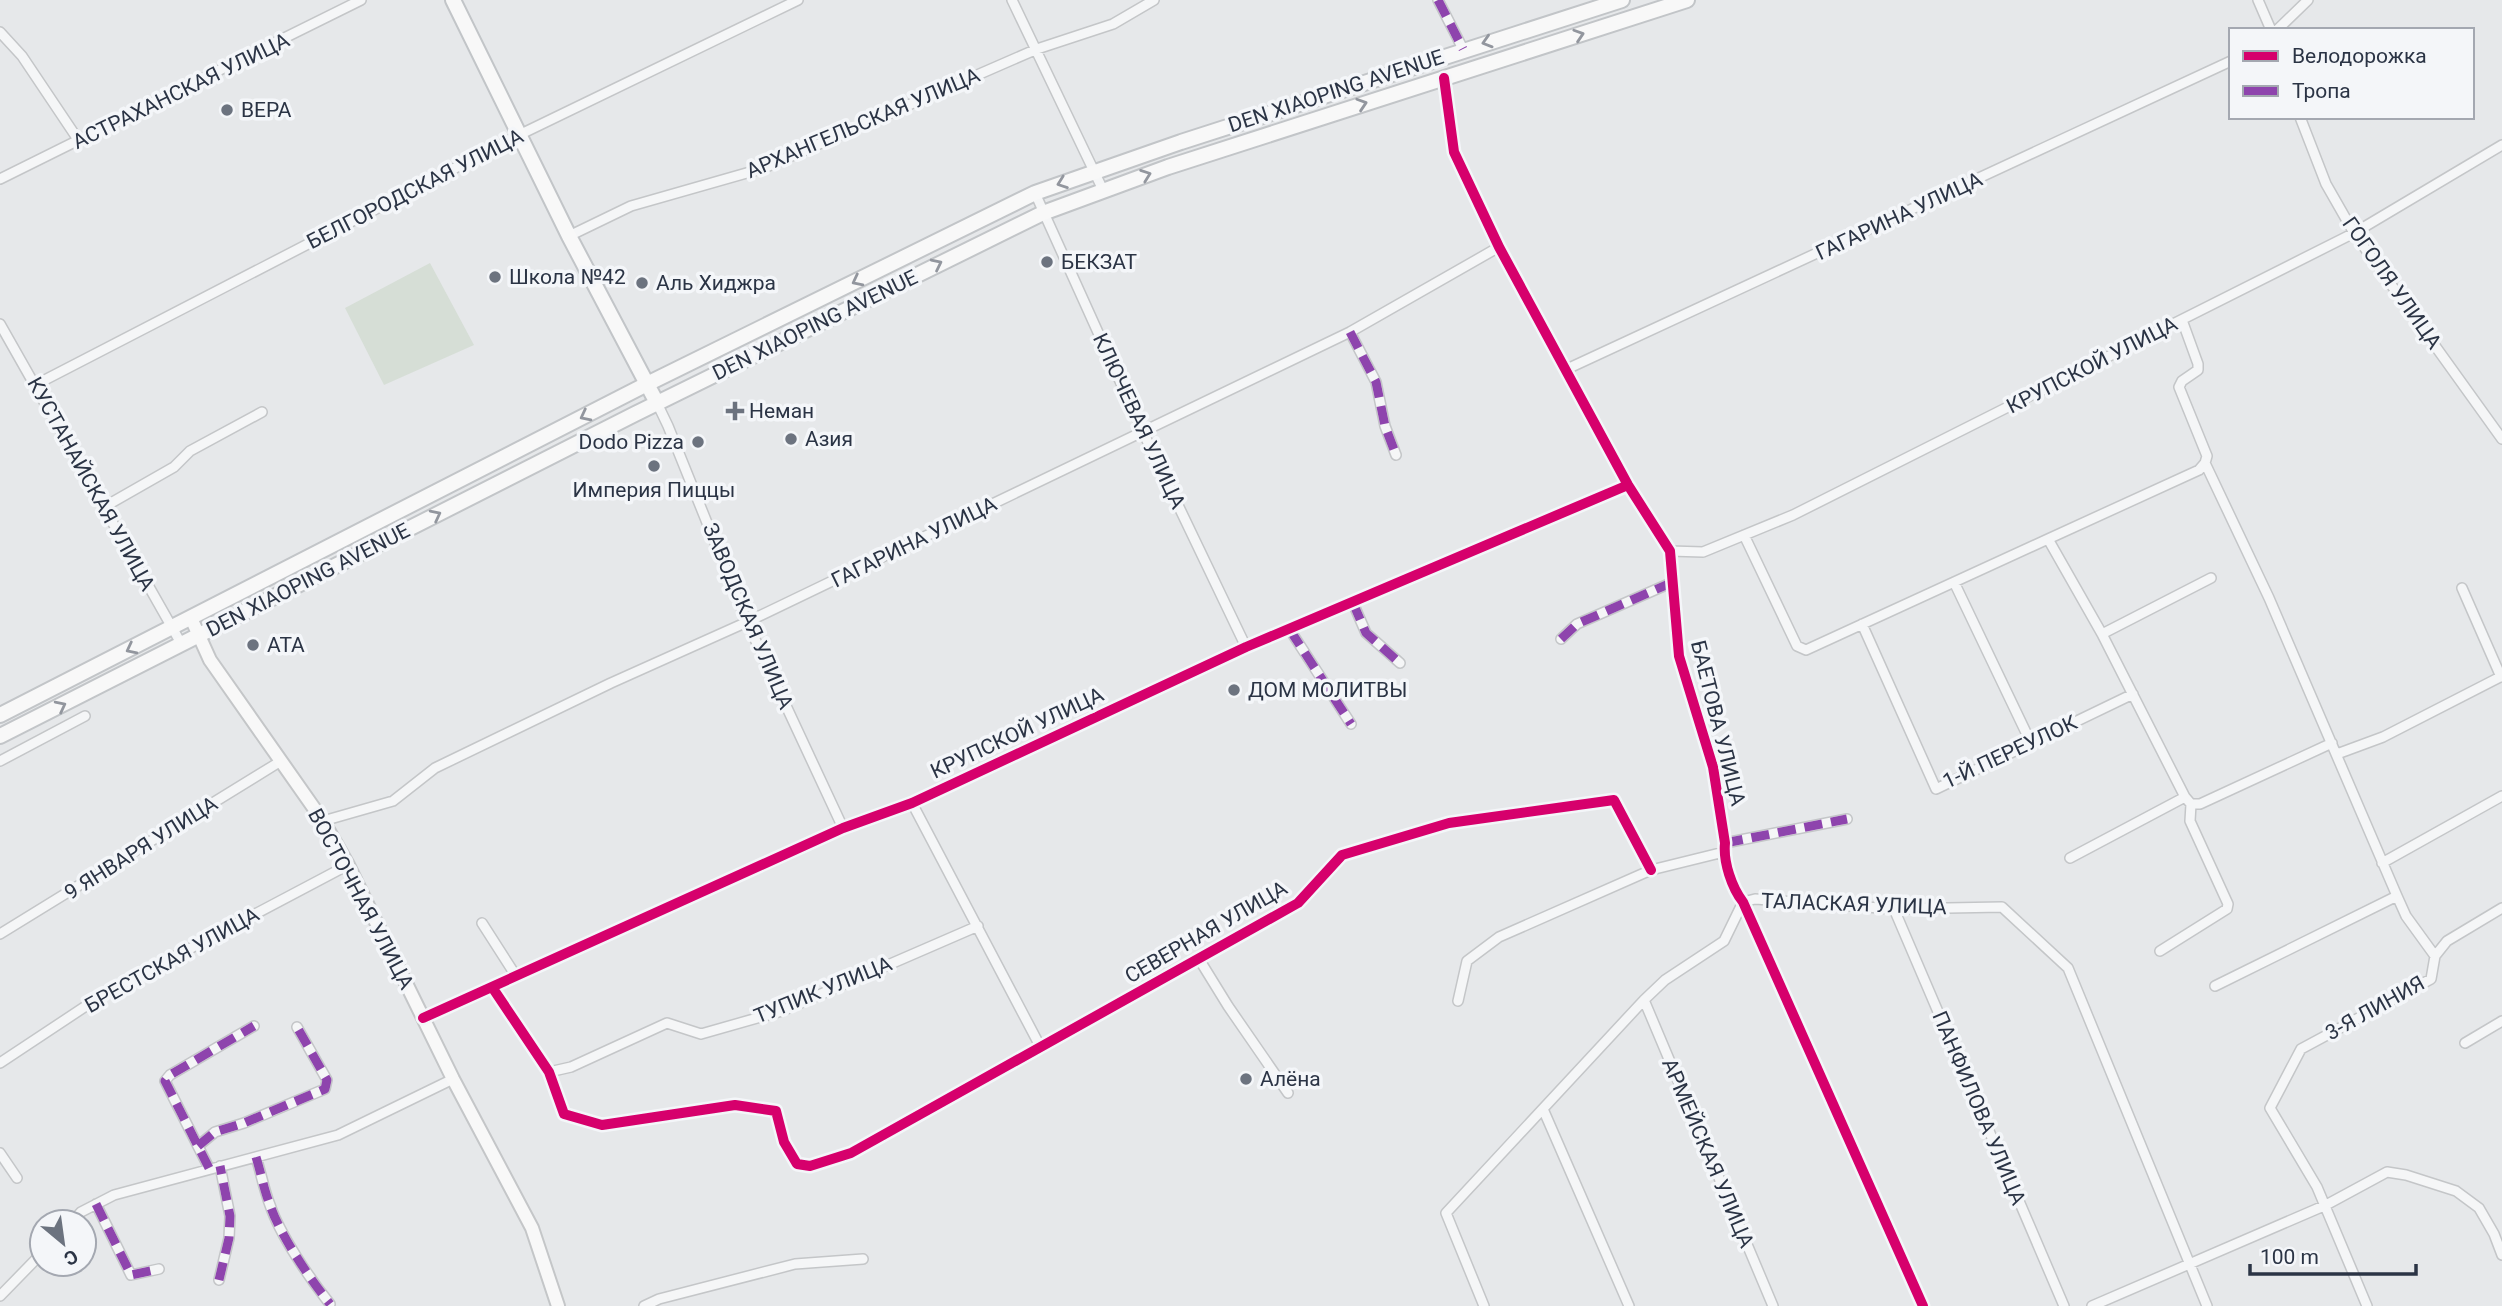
<svg xmlns="http://www.w3.org/2000/svg" width="2502" height="1306" font-family="Roboto,sans-serif">
<style>
.green{fill:#d6ded6}
.lines{fill:none;stroke-linecap:round;stroke-linejoin:round}
.street-casing{stroke:#c4c6c8;stroke-width:12}
.secondary-casing{stroke:#c4c6c8;stroke-width:16}
.primary-casing{stroke:#c2c5c8;stroke-width:18}
.street{stroke:#f5f6f7;stroke-width:9}
.secondary{stroke:#f8f8f8;stroke-width:12}
.primary{stroke:#f8f8f8;stroke-width:14}
.quiet{stroke:#8e44ad;stroke-width:9;stroke-dasharray:18 9;stroke-linecap:butt}
.cycleway-casing{stroke:#f4f6f9;stroke-width:15}
.cycleway{stroke:#d6006c;stroke-width:10}
.oneway{stroke:#92969e}
.poi-dot{fill:#6c737f;stroke:#f4f6f9;stroke-width:2.5}
.labels{text-anchor:middle;dominant-baseline:central;stroke-width:7;stroke-linejoin:round;paint-order:stroke}
.street-label{font-size:21px;fill:#2b3445;stroke:#f4f6f9}
.poi-label{font-size:21px;fill:#2b3445;stroke:#f4f6f9;text-anchor:start}
</style>
<rect width="100%" height="100%" fill="#e6e8ea"/>
<!-- green -->
<path class="green" d="M430,263L474,345L384,385L345,308Z"/>
<g class="lines">
<!-- street casing -->
<g class="street-casing">
<path id="street" d="M1012,0L1103,190
M1438,0L1463,49
M2258,0L2271,30
M2277,30L2308,0
M0,32L22,56L79,141
M1444,78L1454,152L1499,247L1628,485L1670,551L1679,656L1713,767L1725,843C1723,862 1732,888 1743,902L1923,1306
M2300,117L2326,184L2354,233L2502,439
M0,179L361,0
M1035,193L1143,432L1246,647
M569,236L631,206L764,168L1037,49L1113,24L1154,0
M0,324L182,645
M1350,332L1376,382L1385,426L1396,455
M1567,369L2231,61
M35,385L519,135L798,0
M657,403L668,426L747,622L843,828
M2205,463L2269,598L2397,896L2406,916L2435,956
M104,507L174,467L190,451L262,412
M1744,535L1797,646L1806,650L2048,539L2102,634L2185,797L2191,804H2200L2332,743
M2048,539L2199,470L2205,463L2207,456L2179,387L2182,381L2198,370V364L2182,320
M1670,551L1703,552L1793,515L2354,233L2502,145
M1954,582L2031,743
M2462,588L2501,677
M1353,603L1366,633L1400,663
M1862,624L1936,789L2133,694
M1290,630L1351,724
M2102,634L2211,578
M1561,639L1577,624L1673,582
M2337,754L2383,737L2502,676
M0,761L85,716
M912,803L1041,1048
M323,821L393,801L435,768L611,683L747,622L1350,332L1499,247
M1725,843L1847,819
M2070,858L2185,797
M2382,863L2502,796
M1894,909L2064,1306
M482,923L516,976
M0,934L281,761
M2160,951L2227,909L2228,904L2190,821L2191,804
M1199,959L1228,1006L1288,1093
M2215,986L2397,896
M492,987L549,1072L564,1114L602,1125L735,1105L776,1111L784,1142L797,1164L810,1166L851,1153L1298,903L1342,855L1449,823L1614,800L1651,870
M1644,1000L1773,1306
M1458,1001L1467,961L1499,937L1651,870L1724,852
M423,1018L843,828L912,803L1246,647L1628,485
M2465,1043L2502,1021
M0,1063L104,994L348,865
M549,1072L571,1067L667,1023L701,1034L782,1011L978,926
M1543,1109L1629,1306
M198,1146L215,1132L244,1123L325,1089L327,1080L297,1027
M0,1153L17,1178
M256,1157C261,1173 264,1190 270,1205C280,1235 310,1279 330,1304
M209,1168L165,1081L170,1075L254,1026
M96,1204L131,1275L159,1269
M72,1222L81,1212L114,1195L338,1135L453,1079
M219,1280L229,1238L230,1216L220,1166
M0,1296L42,1253
M644,1306L659,1299L795,1264L863,1259
M1484,1306L1446,1213L1644,1000L1665,980L1724,941L1743,902L1755,899L1894,909L2002,907L2068,968L2207,1306
M2092,1306L2326,1205L2387,1172L2406,1175L2456,1191L2479,1208L2494,1234L2502,1255
M2367,1306L2317,1187L2270,1108L2301,1049L2431,979L2435,956L2447,941L2502,908"/>
</g>
<!-- secondary casing -->
<g class="secondary-casing">
<path id="secondary" d="M191,618L210,660L323,821L348,865L453,1079L532,1228L558,1306"/>
</g>
<!-- primary casing -->
<g class="primary-casing">
<path id="primary" d="M453,0L569,236L657,403
M0,715L645,385L1035,193L1181,142L1622,0
M0,736L635,414L1043,213L1168,167L1687,0"/>
</g>
<!-- street -->
<use href="#street" class="street"/>
<!-- secondary -->
<use href="#secondary" class="secondary"/>
<!-- primary -->
<use href="#primary" class="primary"/>
<!-- quiet -->
<path class="quiet" d="M1438,0L1463,49
M1350,332L1376,382L1385,426L1396,455
M1353,603L1366,633L1400,663
M1290,630L1351,724
M1561,639L1577,624L1673,582
M1725,843L1847,819
M198,1146L215,1132L244,1123L325,1089L327,1080L297,1027
M256,1157C261,1173 264,1190 270,1205C280,1235 310,1279 330,1304
M209,1168L165,1081L170,1075L254,1026
M96,1204L131,1275L159,1269
M219,1280L229,1238L230,1216L220,1166"/>
<!-- cycleway casing -->
<g class="cycleway-casing">
<path id="cycleway" d="M1444,78L1454,152L1499,247L1628,485L1670,551L1679,656L1713,767L1725,843C1723,862 1732,888 1743,902L1923,1306
M492,987L549,1072L564,1114L602,1125L735,1105L776,1111L784,1142L797,1164L810,1166L851,1153L1298,903L1342,855L1449,823L1614,800L1651,870
M423,1018L843,828L912,803L1246,647L1628,485"/>
</g>
<!-- cycleway -->
<use href="#cycleway" class="cycleway"/>
</g>
<!-- one-way arrows -->
<defs><path id="oneway-chevron" d="M-2-3.5L2.5 0L-2 3.5" fill="none" stroke-width="1.6" stroke-linecap="round" stroke-linejoin="round" transform="scale(1.75)"/></defs>
<g class="oneway">
<use href="#oneway-chevron" transform="translate(1579 35) rotate(-18)"/>
<use href="#oneway-chevron" transform="translate(1487 42) rotate(163)"/>
<use href="#oneway-chevron" transform="translate(1362 104) rotate(-18)"/>
<use href="#oneway-chevron" transform="translate(1146 175) rotate(-20)"/>
<use href="#oneway-chevron" transform="translate(1062 183) rotate(160)"/>
<use href="#oneway-chevron" transform="translate(937 264) rotate(-26)"/>
<use href="#oneway-chevron" transform="translate(857 281) rotate(153)"/>
<use href="#oneway-chevron" transform="translate(585 416) rotate(153)"/>
<use href="#oneway-chevron" transform="translate(436 515) rotate(-27)"/>
<use href="#oneway-chevron" transform="translate(131 649) rotate(153)"/>
<use href="#oneway-chevron" transform="translate(61 706) rotate(-27)"/>
</g>
<!-- markers -->
<g class="poi-dot">
<circle cx="227" cy="110" r="7"/>
<circle cx="1047" cy="262" r="7"/>
<circle cx="495" cy="277" r="7"/>
<circle cx="642" cy="283" r="7"/>
<path d="M731.5 400.5h7v7h7v7h-7v7h-7v-7h-7v-7h7z"/>
<circle cx="791" cy="439" r="7"/>
<circle cx="698" cy="442" r="7"/>
<circle cx="654" cy="466" r="7"/>
<circle cx="253" cy="645" r="7"/>
<circle cx="1234" cy="690" r="7"/>
<circle cx="1246" cy="1079" r="7"/>
</g>
<g class="labels">
<!-- street labels -->
<g class="street-label">
<text transform="translate(181 91) rotate(-26)">АСТРАХАНСКАЯ УЛИЦА</text>
<text transform="translate(1336 91) rotate(-18)">DEN XIAOPING AVENUE</text>
<text transform="translate(863 123) rotate(-23)">АРХАНГЕЛЬСКАЯ УЛИЦА</text>
<text transform="translate(415 189) rotate(-27)">БЕЛГОРОДСКАЯ УЛИЦА</text>
<text transform="translate(1899 216) rotate(-25)">ГАГАРИНА УЛИЦА</text>
<text transform="translate(2392 283) rotate(55)">ГОГОЛЯ УЛИЦА</text>
<text transform="translate(815 325) rotate(-26)">DEN XIAOPING AVENUE</text>
<text transform="translate(2092 365) rotate(-27)">КРУПСКОЙ УЛИЦА</text>
<text transform="translate(1139 421) rotate(65)">КЛЮЧЕВАЯ УЛИЦА</text>
<text transform="translate(91 484) rotate(61)">КУСТАНАЙСКАЯ УЛИЦА</text>
<text transform="translate(914 542) rotate(-26)">ГАГАРИНА УЛИЦА</text>
<text transform="translate(308 580) rotate(-27)">DEN XIAOPING AVENUE</text>
<text transform="translate(748 616) rotate(67)">ЗАВОДСКАЯ УЛИЦА</text>
<text transform="translate(1718 723) rotate(76)">БАЕТОВА УЛИЦА</text>
<text transform="translate(1017 733) rotate(-25)">КРУПСКОЙ УЛИЦА</text>
<text transform="translate(2010 752) rotate(-25)">1-Й ПЕРЕУЛОК</text>
<text transform="translate(141 848) rotate(-32)">9 ЯНВАРЯ УЛИЦА</text>
<text transform="translate(361 899) rotate(62)">ВОСТОЧНАЯ УЛИЦА</text>
<text transform="translate(1854 904) rotate(2)">ТАЛАСКАЯ УЛИЦА</text>
<text transform="translate(1206 932) rotate(-30)">СЕВЕРНАЯ УЛИЦА</text>
<text transform="translate(172 960) rotate(-29)">БРЕСТСКАЯ УЛИЦА</text>
<text transform="translate(823 990) rotate(-22)">ТУПИК УЛИЦА</text>
<text transform="translate(2375 1008) rotate(-29)">3-Я ЛИНИЯ</text>
<text transform="translate(1979 1108) rotate(67)">ПАНФИЛОВА УЛИЦА</text>
<text transform="translate(1708 1153) rotate(67)">АРМЕЙСКАЯ УЛИЦА</text>
</g>
<!-- poi labels -->
<g class="poi-label">
<text x="241" y="110">ВЕРА</text>
<text x="1061" y="262">БЕКЗАТ</text>
<text x="509" y="277">Школа №42</text>
<text x="656" y="283">Аль Хиджра</text>
<text x="749" y="411">Неман</text>
<text x="805" y="439">Азия</text>
<text x="684" y="442" text-anchor="end">Dodo Pizza</text>
<text x="654" y="490" text-anchor="middle">Империя Пиццы</text>
<text x="267" y="645">АТА</text>
<text x="1248" y="690">ДОМ МОЛИТВЫ</text>
<text x="1260" y="1079">Алёна</text>
</g>
</g>
<!-- legend -->
<rect x="2229" y="28" width="245" height="91" fill="#f4f6f9" stroke="#a4a8b1" stroke-width="2"/>
<rect x="2243" y="51" width="35" height="10" fill="#d6006c" stroke="#a4a8b1" stroke-width="2"/>
<text x="2292" y="63" font-size="21" fill="#2b3445">Велодорожка</text>
<rect x="2243" y="86" width="35" height="10" fill="#8e44ad" stroke="#a4a8b1" stroke-width="2"/>
<text x="2292" y="98" font-size="21" fill="#2b3445">Тропа</text>
<!-- north arrow -->
<g transform="translate(63 1243) rotate(151)"><circle r="33" fill="#f4f6f9" stroke="#a4a8b1" stroke-width="2"/>
<path d="M0-5L12 26L0 18L-12 26Z" fill="#6c737f"/>
<text y="-10" font-size="19" font-weight="bold" text-anchor="middle" fill="#2b3445">С</text>
</g>
<!-- scale -->
<path d="M2250 1264v10h166v-10" fill="none" stroke="#2b3445" stroke-width="3.5"/>
<text x="2260" y="1264" font-size="21" fill="#2b3445" stroke="#f4f6f9" stroke-width="5" paint-order="stroke">100 m</text>
</svg>
